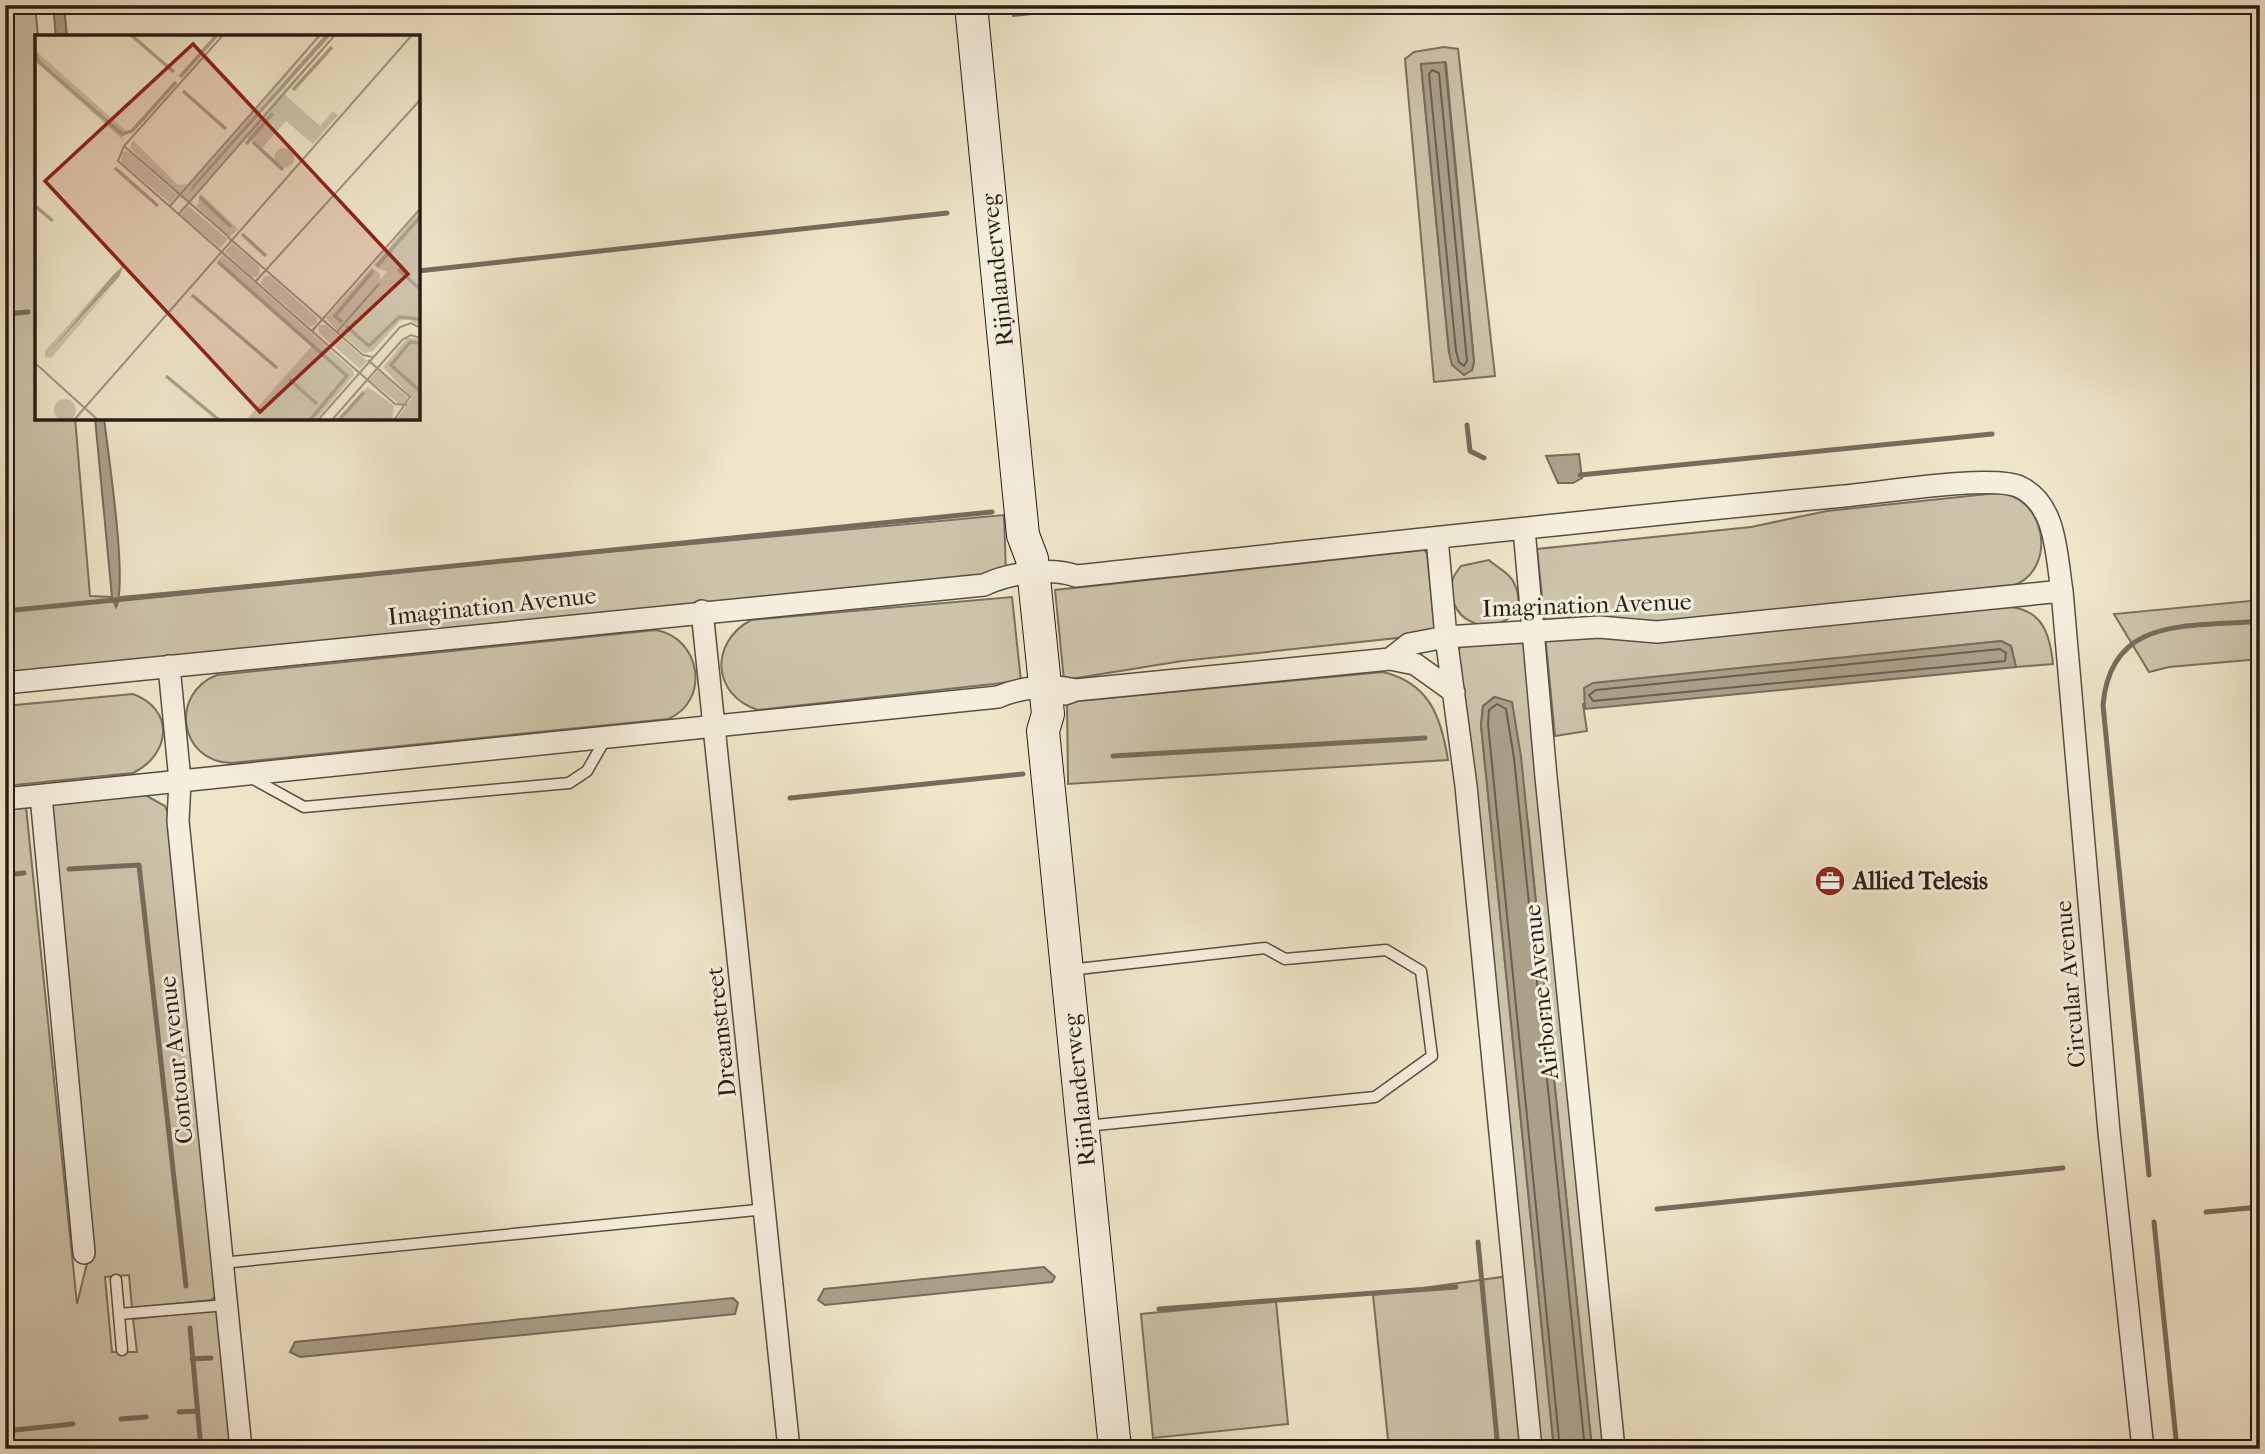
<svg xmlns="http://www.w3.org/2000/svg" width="2265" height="1454" font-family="'IM FELL French Canon',serif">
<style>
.green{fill:#cdc3aa;stroke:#7a705e;stroke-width:2;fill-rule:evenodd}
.water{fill:#aba18b;stroke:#776c5b;stroke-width:2}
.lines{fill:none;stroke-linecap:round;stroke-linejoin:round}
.shore{stroke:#6a5e4f;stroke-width:2}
.stream{stroke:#776c5b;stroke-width:5}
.lane-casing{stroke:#5a4e40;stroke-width:13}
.street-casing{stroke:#5a4e40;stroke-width:24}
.secondary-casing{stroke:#281c13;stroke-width:34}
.lane{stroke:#f5eedc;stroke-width:10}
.street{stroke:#f5eedc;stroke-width:21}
.secondary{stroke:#f5eedc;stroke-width:32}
.labels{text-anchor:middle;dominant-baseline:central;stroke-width:6;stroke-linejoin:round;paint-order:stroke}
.street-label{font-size:24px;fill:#281c13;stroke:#f5eedc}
.poi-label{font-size:24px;font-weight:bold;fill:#281c13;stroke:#f5eedc;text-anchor:start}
.inset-river{fill:none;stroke:#aba18b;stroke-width:3.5}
.inset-road{fill:none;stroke:#9f9580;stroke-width:2}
.view{fill:#8f2418;fill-opacity:0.15;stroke:#8f2418;stroke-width:3.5}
.inset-edge{fill:none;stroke:#281c13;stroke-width:3.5}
</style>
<rect width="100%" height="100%" fill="#efe5c9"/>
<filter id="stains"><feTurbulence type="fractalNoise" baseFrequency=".00286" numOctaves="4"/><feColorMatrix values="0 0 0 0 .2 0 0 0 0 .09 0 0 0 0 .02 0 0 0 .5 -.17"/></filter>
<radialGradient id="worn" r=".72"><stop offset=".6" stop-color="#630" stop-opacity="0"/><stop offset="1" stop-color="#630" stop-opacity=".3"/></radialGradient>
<!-- green -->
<path class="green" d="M5,5H35L38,37L37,418H75L90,596L112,597L116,606L121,597L1004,515L1006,573L5,673Z
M1444,47L1458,49L1495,376L1434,382L1405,59L1414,52ZM1446,63L1474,362L1472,370L1449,352L1421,65Z
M1997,493C2044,494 2059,566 2015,585L1649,623L1545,625L1537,549L1751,527L1827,511Z
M1424,550L1427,553L1435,634L1182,661L1064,680L1055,590Z
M1489,560C1496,567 1507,571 1513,581C1539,629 1459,644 1452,595C1450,582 1453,576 1461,566Z
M1012,597L1021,681L758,710C712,695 709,643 751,620Z
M2260,600V659L2169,667L2149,672L2114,614Z
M2010,607C2043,610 2050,635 2053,664L2016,667L2011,646L2001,641L1779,665L1583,704L1587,731L1555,736L1545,634L1568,633L1660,641Z
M656,630C701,638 711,701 668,719L231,763C178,761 170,693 217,675Z
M1526,640L1608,1449H1592L1528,824L1494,697L1483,706L1481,725L1554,1449H1537L1458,653L1460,647Z
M1383,672C1429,683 1441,716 1448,760L1068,784L1067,702Z
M133,694C176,710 170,755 133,773L5,786V706Z
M145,795L165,806L172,822L219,1291L212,1300L132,1308L129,1275L105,1277L112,1352H137L133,1319L213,1310L222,1317L236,1449H5V809L26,807L77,1304L93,1239L50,804Z
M1509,1276L1526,1449H1389L1373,1295Z
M1276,1301L1288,1424L1153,1438L1141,1314Z"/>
<!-- water -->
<path class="water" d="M53,5H64L67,37H56Z
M1012,5H1110L1013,16Z
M1445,62L1474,362L1472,370L1464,375L1452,365L1449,352L1421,64Z
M95,418H104C108,454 128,582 116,607L112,597Z
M1579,454L1582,478L1573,483H1558L1546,456Z
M2001,641L2011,646L2016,667L1585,709L1584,688L1593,683Z
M1495,697L1512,702L1521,757L1592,1449H1554L1481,725L1483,706Z
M1044,1267L1055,1277L1052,1282L825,1305L818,1300L824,1289Z
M733,1298L738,1303L735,1314L300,1357L290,1352L295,1342Z"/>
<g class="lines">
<!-- shore -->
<path class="shore" d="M1432,70L1439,73L1467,361L1464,366L1459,362L1456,351L1429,74Z
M2000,649L2006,653L2005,661L1593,701L1589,695L1596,690Z
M1560,1449L1488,724L1489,710L1497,704L1506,709L1514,758L1585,1449"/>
<!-- stream -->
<path class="stream" d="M418,271L947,213
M5,314L28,312
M1467,425L1470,451L1484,458
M1580,475L1992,434
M5,611L992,512
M1113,756L1425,738
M790,798L1023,774
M69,869L139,865L186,1286
M5,875L24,873
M2149,1175L2103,705C2111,614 2190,628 2260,621
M1657,1209L2063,1168
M2206,1212L2260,1207
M2154,1222L2177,1449
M1478,1242L1498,1449
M1159,1309L1456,1287
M190,1328L201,1449
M192,1359L211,1358
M179,1412L197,1411
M121,1419L146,1417
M5,1431L73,1424"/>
<!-- lane casing -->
<g class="lane-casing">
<path id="lane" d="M248,776L304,807L569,783L587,771L606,738
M1069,970L1265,948L1285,959L1386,950L1421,971L1432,1056L1375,1097L1086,1126
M222,1263L766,1209
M116,1280L122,1350
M119,1314L226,1305"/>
</g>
<!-- street casing -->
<g class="street-casing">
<path id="street" d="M1524,529L1546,777L1614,1449
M1437,538L1446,637L1466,786L1531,1449
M702,611L789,1449
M1390,659L1415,664L1454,692
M169,666L180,781L178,821L241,1449
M5,683L984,585C1009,573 1050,567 1076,576C1332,549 1588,520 1844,496C1879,493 1993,474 2020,487C2057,505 2056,555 2062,591L2109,1132L2143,1449
M1065,694L1076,690L1390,659L1409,644L1446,637L1599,627L1657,632L2062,591
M41,796L84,1253
M5,799L998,697C1021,687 1051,684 1076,690"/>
</g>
<!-- secondary casing -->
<g class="secondary-casing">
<path id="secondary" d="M971,5L1023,535L1032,559L1048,714L1043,731L1115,1449"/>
</g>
<!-- lane -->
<use href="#lane" class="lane"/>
<!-- street -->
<use href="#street" class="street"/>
<!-- secondary -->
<use href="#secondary" class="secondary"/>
</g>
<!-- icons -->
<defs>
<g id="office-disc" transform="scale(1.575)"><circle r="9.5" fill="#8f2418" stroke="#f5eedc"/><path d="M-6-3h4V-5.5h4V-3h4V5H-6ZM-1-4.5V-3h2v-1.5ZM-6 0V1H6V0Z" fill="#fff"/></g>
</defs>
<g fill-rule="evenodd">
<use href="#office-disc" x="1830" y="881"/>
</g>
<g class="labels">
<!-- street labels -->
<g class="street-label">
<text transform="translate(997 270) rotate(-96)">Rijnlanderweg</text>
<text transform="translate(1587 605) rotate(-2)">Imagination Avenue</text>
<text transform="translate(492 606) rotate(-6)">Imagination Avenue</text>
<text transform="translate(2070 984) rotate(-95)">Circular Avenue</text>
<text transform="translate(1541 992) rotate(-96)">Airborne Avenue</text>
<text transform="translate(721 1032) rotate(-96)">Dreamstreet</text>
<text transform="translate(176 1060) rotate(-96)">Contour Avenue</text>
<text transform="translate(1079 1090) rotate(-96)">Rijnlanderweg</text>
</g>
<!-- poi labels -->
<g class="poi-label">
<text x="1853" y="881">Allied Telesis</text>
</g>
</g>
<!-- overview -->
<g transform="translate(35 35)">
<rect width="385" height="385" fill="#efe5c9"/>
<path d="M286,0L154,159L299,0L153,167L145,161ZM0,15L90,95L87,104L0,26ZM249,59L285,91L298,76L303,80L278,109L251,86L226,114L212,102ZM98,105L143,150L152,149L143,160L95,113ZM239 123a10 10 0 1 1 20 0a10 10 0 1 1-20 0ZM93,116L142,160L135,168L86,127L87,117ZM165,158L203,194L195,202L162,172ZM153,171L193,204L185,213L146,180ZM385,175V292L374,284L365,286L338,316L329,318L304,297L348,246L302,295L291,283L337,232L345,239V245L352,237L338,231ZM197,208L225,232L223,241L217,242L190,217ZM188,220L318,335L319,340L281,385H211L277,311L182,226ZM78,240L12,320L82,246L16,323L10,322V316ZM229,241H235L282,283V288L275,292L226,249ZM284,290H291L332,326L325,334L284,298ZM372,303L385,304V385H361L377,363L348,332ZM343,335L373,363L367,371L334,345ZM333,352L359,371L357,385H301ZM19 375a11 11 0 1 1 22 0a11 11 0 1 1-22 0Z" fill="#cdc3aa"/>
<path d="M290,0H296L154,159L158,150ZM89,230L84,242L12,320L78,240Z" fill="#aba18b"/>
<path class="inset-river" d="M96,0L139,37M0,18L4,27L87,99L97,96L141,47M145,42L182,0M258,55L297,12M148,56L191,94M218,107L248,135M211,109L238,78M80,133L123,171M165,162L196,192M0,171L18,186M207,199L231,221M183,227L312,341L275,385M342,231L385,182M363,234L385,254M157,260L242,333M307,287L300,281L338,236M311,291L334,311L364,282L385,284M385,308L375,307L356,330L385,356M131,341L184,385M254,344L282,369M304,385L329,357"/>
<path class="inset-road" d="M188,0L89,111L83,126L360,369L372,370M89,111L194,202M134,172L285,0M143,180L300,0M193,202L328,320L338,322M220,247L385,65M277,296L385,174M302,297L344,249M333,325L375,362L359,385M0,328L63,385M39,385L377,0M283,385L365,292L376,288L385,293M297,385L367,305L376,300L385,303"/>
<path class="view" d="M158,9L373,239L225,377L10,146Z"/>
<rect width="385" height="385" class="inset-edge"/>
</g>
<!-- margin -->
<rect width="2265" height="1454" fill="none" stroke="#efe5c9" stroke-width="28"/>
<rect x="7" y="7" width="2251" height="1440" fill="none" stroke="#281c13" stroke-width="3.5"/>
<rect x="14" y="14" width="2237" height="1426" fill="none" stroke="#281c13" stroke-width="2"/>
<rect width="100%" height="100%" filter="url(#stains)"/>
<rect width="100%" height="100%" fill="url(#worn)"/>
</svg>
